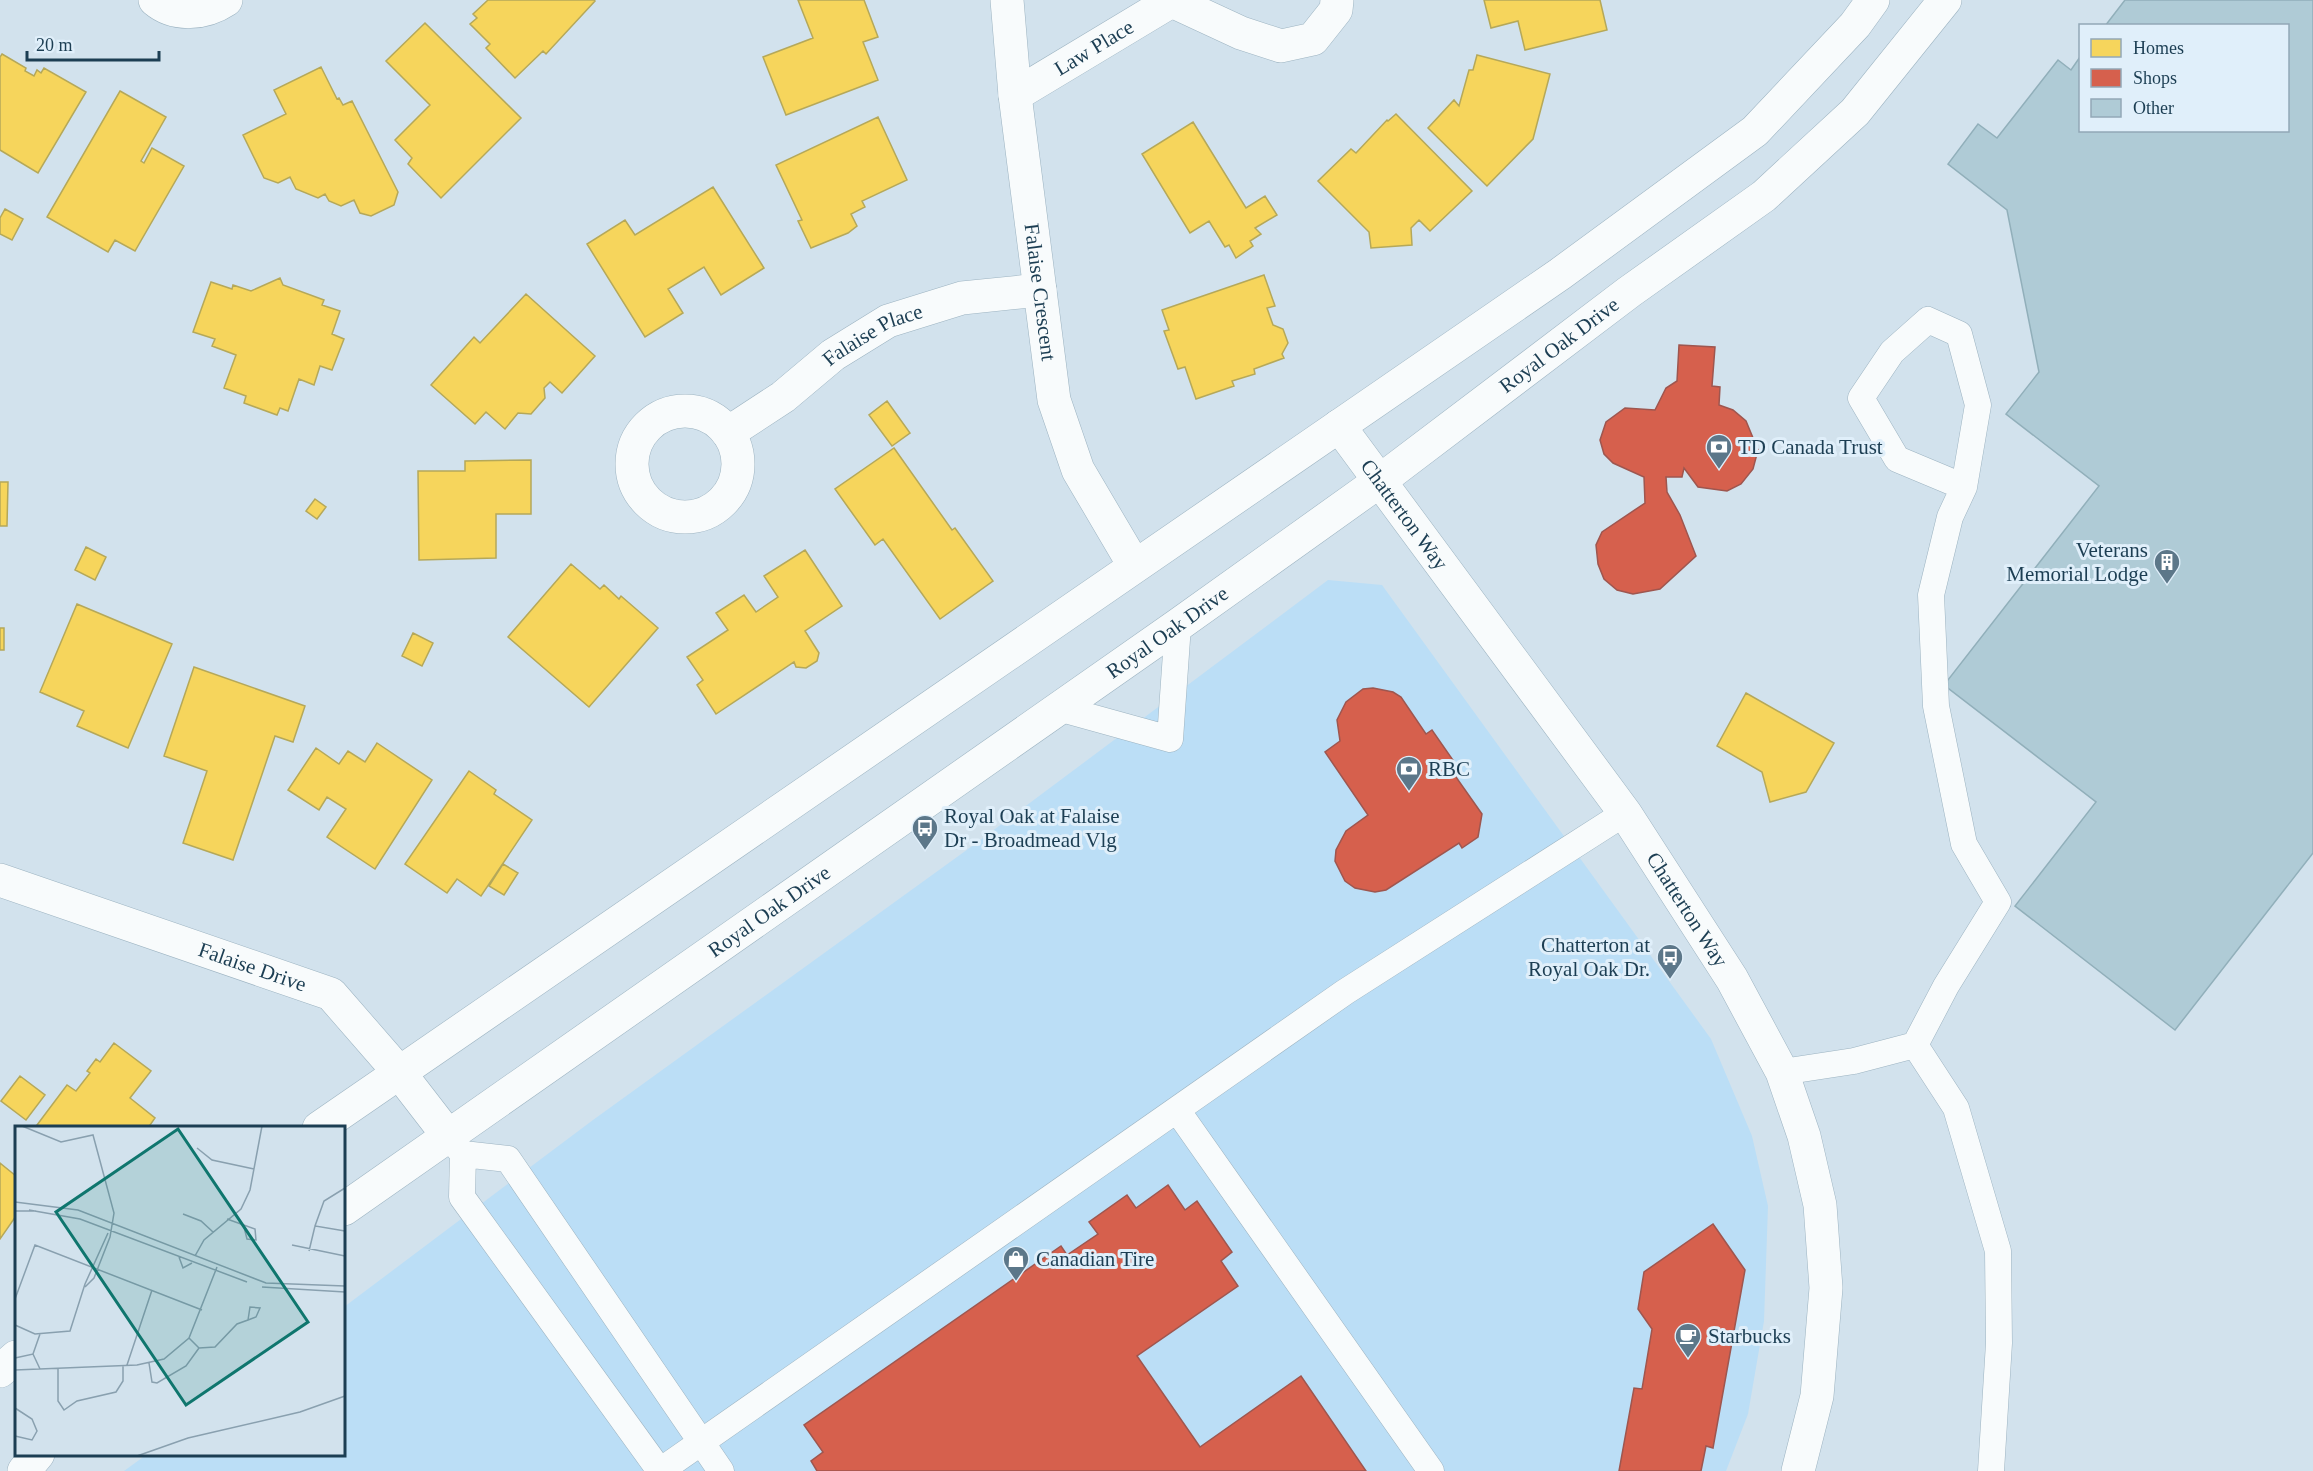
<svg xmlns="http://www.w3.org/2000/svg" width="2313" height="1471" font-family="Georgia,serif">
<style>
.built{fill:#bbdef6}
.homes{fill:#f6d55c;stroke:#b5a859;stroke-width:1.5}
.shops{fill:#d6604d;stroke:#9e564f;stroke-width:1.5}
.building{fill:#afcbd6;stroke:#91afba;stroke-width:1.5}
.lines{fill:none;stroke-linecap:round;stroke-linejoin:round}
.lane-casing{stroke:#9cb3c1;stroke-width:27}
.street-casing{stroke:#9cb3c1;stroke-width:34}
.secondary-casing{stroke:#9cb3c1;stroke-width:34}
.lane{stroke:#f8fbfc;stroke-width:26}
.street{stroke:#f8fbfc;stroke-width:33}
.secondary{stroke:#f8fbfc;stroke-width:33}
.labels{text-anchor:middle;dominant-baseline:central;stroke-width:6;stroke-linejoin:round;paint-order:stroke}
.street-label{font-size:21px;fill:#1c3e53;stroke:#e0effa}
.poi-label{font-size:21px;fill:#1c3e53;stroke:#e0effa;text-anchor:start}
.inset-road{fill:none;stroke:#89a0af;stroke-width:1.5}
.view{fill:#0f766e;fill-opacity:0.15;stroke:#0f766e;stroke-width:3}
.inset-edge{fill:none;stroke:#1c3e53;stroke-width:3}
</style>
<rect width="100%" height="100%" fill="#d2e2ed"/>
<!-- built -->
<path class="built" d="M1328,580L1382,585L1711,1039L1752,1136L1768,1206L1764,1321L1748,1414L1726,1471H124L146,1455L344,1454V1307L593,1120L975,844Z"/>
<!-- homes -->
<path class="homes" d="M488,0H594L595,1L546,54L543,51L515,78L486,48L490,44L470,24L477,18L473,14Z
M798,0H864L878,37L863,42L878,80L786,115L763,57L813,38Z
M1484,0H1600L1607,30L1525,50L1518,21L1491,28Z
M425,23L521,118L441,198L408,164L412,158L395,140L430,105L386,61Z
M2,54L26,68L25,71L34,76L37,70L41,73L44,68L86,92L38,173L0,150V57Z
M1477,55L1550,74L1533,139L1487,186L1428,128L1454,100L1459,106L1469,70H1473Z
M321,67L337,99L339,98L343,105L352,101L398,192L394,205L371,216L360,213L354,200L341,206L329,201L325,194L318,198L296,189L290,177L278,183L264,178L243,135L286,114L274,90Z
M120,91L166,117L141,161L144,163L152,148L184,166L135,251L115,240L108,252L47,217Z
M1396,114L1472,191L1430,231L1419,220L1411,228L1412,245L1371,248L1369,232L1318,181L1351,149L1356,153L1387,120L1388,121Z
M878,117L907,180L862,201L865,207L851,214L857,226L848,233L811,248L798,221L802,220L776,165Z
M1193,122L1246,208L1265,196L1277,215L1255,228L1261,234L1250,241L1253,246L1236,258L1229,245L1225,247L1209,221L1190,233L1142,154Z
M713,187L764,268L721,295L704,267L668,289L683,313L645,337L587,244L625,220L635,235Z
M5,209L23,219L12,240L0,234V218Z
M1264,275L1275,306L1267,308L1273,325L1283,329L1288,343L1282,354L1284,358L1254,369L1255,374L1232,381L1234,386L1196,399L1185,367L1178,369L1164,331L1169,330L1162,310Z
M280,278L283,285L324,300L322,305L340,311L332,334L344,339L332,370L320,366L314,385L299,379L288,411L280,408L277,415L244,403L246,396L224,388L236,355L212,346L215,339L193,332L211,282L232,289L233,285L251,291Z
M526,294L595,356L562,393L550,382L544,388L545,398L531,414L518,413L505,429L486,412L475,424L431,385L474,337L480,343Z
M887,401L910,433L892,446L869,415Z
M894,448L952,530L955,528L993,581L940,619L883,539L875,545L835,489Z
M531,460V514H496V558L419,560L418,471H465V461Z
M0,482H8L7,526H0Z
M315,499L326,507L317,519L306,511Z
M86,547L106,557L95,580L75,570Z
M805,550L842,606L805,631L819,653L817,661L806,668L796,667L794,662L716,714L697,685L703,680L687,657L728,630L716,613L744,595L756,612L778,597L764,576Z
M571,564L600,589L604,585L619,599L621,596L658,628L589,707L508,637Z
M77,604L172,644L128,748L77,726L84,711L40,692Z
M0,628H4V650H0Z
M413,633L433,643L422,666L402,656Z
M194,667L305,706L293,742L275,736L233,860L183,843L207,771L164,756Z
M1746,693L1834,743L1806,792L1770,802L1762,772L1717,746Z
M377,743L432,780L375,869L327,837L346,809L327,797L319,810L288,790L316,748L339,764L348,751L365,762Z
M469,771L496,790L494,794L532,820L481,896L457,879L447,893L405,864Z
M503,864L518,873L504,895L489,886Z
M114,1043L151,1071L130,1098L155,1118L148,1128H40L37,1125L67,1085L76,1091L90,1073L87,1071L96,1059L100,1062Z
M20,1076L45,1095L26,1120L1,1101Z
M0,1163L16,1176V1216L0,1239Z"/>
<!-- shops -->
<path class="shops" d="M1679,345L1715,347L1712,386L1720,387L1719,405L1733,410L1746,421L1758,450L1753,469L1741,484L1727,491L1698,487L1684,468L1682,477H1666L1667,492L1680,515L1696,556L1660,589L1633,594L1617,590L1604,579L1598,564L1596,545L1602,532L1645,503L1644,477L1613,463L1604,454L1600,440L1606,422L1625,408L1655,410L1666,388L1677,381Z
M1373,688L1393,692L1401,697L1426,734L1432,730L1457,766L1451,770L1482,814L1478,837L1462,848L1459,843L1386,890L1375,892L1355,888L1345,881L1335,861L1336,850L1346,831L1368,815L1325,752L1340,741L1337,720L1346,702L1363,689Z
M1168,1185L1185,1210L1197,1201L1232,1252L1221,1261L1238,1286L1137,1356L1200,1447L1301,1376L1366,1471H817L811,1461L823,1452L804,1425L1061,1246L1067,1255L1098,1234L1089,1222L1127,1195L1136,1208Z
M1713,1224L1745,1270L1713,1448L1706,1446L1701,1471H1619L1634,1388L1642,1389L1652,1329L1638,1309L1644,1272Z"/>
<!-- building -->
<path class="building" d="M2125,0H2313V853L2175,1030L2015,906L2096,802L1944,685L2099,486L2006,414L2039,372L2007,210L1948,164L1978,124L1997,138L2058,60L2071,70L2080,57V130H2288V26H2105Z"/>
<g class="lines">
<!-- lane casing -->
<g class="lane-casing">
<path id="lane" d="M1058,708L1170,739L1178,625
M1915,1045L1956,1108L1998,1251L1999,1343L1991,1471
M1782,1072L1854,1061L1915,1045L1946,986L1998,902L1964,844L1936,706L1931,595L1950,517L1964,487L1978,405L1959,334L1928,320L1892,352L1861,398L1897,459L1964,487
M1177,1110L1431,1471
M449,1137L463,1154L508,1159L721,1471
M463,1154L462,1197L660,1471
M660,1471L1345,992L1625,813"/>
</g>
<!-- street casing -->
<g class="street-casing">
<g id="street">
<path d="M155,0C175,17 205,14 226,0"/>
<path id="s1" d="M1007,0L1015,95L1054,400L1078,470L1134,565"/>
<path d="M1172,1L1241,33L1281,46L1313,39L1336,10L1337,0"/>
<path id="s2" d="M1015,95L1173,0"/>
<circle cx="685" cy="464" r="53"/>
<path id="s3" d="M728,433L783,397L833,355L888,321L962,298L1040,290"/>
<path id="s4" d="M0,880L331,994L398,1071L449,1137"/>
</g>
</g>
<!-- secondary casing -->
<g class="secondary-casing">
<g id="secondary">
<path id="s5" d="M1339,426L1625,813L1732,979L1782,1072L1804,1136L1820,1205L1826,1288L1817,1396L1798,1471"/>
<path d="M319,1128L1560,274L1755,131L1855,25L1873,0"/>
<path id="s6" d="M344,1209L1178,625L1381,480L1629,292L1764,196L1855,112L1945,0"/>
<path d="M0,1371L16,1357"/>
<path d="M24,1471L38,1454"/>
</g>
</g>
<!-- lane -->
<use href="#lane" class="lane"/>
<!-- street -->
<use href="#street" class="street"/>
<!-- secondary -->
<use href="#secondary" class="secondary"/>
</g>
<!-- icons -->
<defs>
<g id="bank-pin" transform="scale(1.35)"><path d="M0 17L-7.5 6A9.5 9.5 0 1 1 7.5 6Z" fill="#5c7789" stroke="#e0effa"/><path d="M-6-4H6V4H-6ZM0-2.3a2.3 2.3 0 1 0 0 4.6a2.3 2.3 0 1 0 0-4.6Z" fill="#fff"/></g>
<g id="building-pin" transform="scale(1.35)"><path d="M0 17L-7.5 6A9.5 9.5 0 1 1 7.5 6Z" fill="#5c7789" stroke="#e0effa"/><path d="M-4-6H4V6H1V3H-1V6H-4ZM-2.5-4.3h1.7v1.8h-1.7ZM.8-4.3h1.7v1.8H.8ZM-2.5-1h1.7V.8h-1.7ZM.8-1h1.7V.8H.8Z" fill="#fff"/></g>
<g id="bus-pin" transform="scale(1.35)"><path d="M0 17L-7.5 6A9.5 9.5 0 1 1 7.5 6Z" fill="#5c7789" stroke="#e0effa"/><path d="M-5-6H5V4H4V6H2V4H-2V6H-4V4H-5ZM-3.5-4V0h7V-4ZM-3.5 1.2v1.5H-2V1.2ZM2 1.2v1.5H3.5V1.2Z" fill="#fff"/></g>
<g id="shop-pin" transform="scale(1.35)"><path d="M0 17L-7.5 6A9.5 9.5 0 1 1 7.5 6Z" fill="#5c7789" stroke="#e0effa"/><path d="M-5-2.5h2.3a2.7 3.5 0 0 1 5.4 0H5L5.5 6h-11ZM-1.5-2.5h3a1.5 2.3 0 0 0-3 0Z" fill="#fff"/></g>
<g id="cafe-pin" transform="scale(1.35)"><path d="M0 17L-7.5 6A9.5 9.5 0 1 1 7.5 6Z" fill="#5c7789" stroke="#e0effa"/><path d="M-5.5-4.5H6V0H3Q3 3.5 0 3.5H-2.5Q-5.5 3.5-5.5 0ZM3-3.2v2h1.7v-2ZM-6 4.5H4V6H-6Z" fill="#fff"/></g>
</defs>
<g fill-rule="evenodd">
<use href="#bank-pin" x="1719" y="447"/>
<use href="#building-pin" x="2167" y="562"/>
<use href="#bank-pin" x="1409" y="769"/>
<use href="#bus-pin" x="925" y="828"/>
<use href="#bus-pin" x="1670" y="957"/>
<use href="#shop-pin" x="1016" y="1259"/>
<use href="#cafe-pin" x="1688" y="1336"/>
</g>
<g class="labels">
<!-- street labels -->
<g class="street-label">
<text stroke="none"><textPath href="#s2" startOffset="92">Law Place</textPath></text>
<text stroke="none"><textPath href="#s1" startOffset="294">Falaise Crescent</textPath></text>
<text stroke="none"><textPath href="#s3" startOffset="176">Falaise Place</textPath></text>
<text stroke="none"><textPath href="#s6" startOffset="1491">Royal Oak Drive</textPath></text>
<text stroke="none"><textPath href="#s5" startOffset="110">Chatterton Way</textPath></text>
<text stroke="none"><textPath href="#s6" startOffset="1005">Royal Oak Drive</textPath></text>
<text stroke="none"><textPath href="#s5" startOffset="596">Chatterton Way</textPath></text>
<text stroke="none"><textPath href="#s6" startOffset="519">Royal Oak Drive</textPath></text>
<text stroke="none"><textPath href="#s4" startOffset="267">Falaise Drive</textPath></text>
</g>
<!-- poi labels -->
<g class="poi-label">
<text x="1738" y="447">TD Canada Trust</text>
<text x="2148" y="550" text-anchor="end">Veterans<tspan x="2148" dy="24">Memorial Lodge</tspan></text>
<text x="1428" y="769">RBC</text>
<text x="944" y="816">Royal Oak at Falaise<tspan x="944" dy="24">Dr - Broadmead Vlg</tspan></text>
<text x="1650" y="945" text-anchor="end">Chatterton at<tspan x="1650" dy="24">Royal Oak Dr.</tspan></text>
<text x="1036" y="1259">Canadian Tire</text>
<text x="1708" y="1336">Starbucks</text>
</g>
</g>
<!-- overview -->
<g transform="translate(15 1126)">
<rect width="330" height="330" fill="#d2e2ed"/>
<path class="inset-road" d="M7,0L46,16L78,9L99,87L95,111L79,152L70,161M182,22L197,34L239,43M330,62L309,75L300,100L330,105M0,76L63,84L251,157L330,160M14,84L65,93L232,156M0,85H21M168,88L186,95L198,106M212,93L240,103L241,114L232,113L229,101M277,119L330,130M294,125L300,100M180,130L189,114L226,83L235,64L247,0M164,131L168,142L177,137M247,161L330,166M0,173L20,119L187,184M0,199L20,208L55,205L70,158L93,107M174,212L184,222L200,221L222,198L233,194L241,191L245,182L235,181L233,194M18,228L25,208M0,232L18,228L25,243M134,237L137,256L142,257L171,240L184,222M112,239L137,164M43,242V275L49,284L62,275L101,266L108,255V239M0,244L122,239L149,233L174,212L202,141M0,282L17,293L22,305L17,314L0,310M122,330L173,312L285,286L330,270"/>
<path class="view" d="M163,3L293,196L171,279L41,86Z"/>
<rect width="330" height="330" class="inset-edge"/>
</g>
<!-- legend -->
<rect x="2079" y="24" width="210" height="108" fill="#e0effa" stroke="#92a8b7" stroke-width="1.5"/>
<rect x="2091" y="39" width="30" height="18" fill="#f6d55c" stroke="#92a8b7" stroke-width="1.5"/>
<text x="2133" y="54" font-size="18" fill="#1c3e53">Homes</text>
<rect x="2091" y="69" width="30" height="18" fill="#d6604d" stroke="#92a8b7" stroke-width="1.5"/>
<text x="2133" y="84" font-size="18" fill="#1c3e53">Shops</text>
<rect x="2091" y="99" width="30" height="18" fill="#afcbd6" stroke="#92a8b7" stroke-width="1.5"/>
<text x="2133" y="114" font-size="18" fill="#1c3e53">Other</text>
<!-- scale -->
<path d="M27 51v9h132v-9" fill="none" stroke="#1c3e53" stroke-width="3"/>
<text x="36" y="51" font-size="18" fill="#1c3e53" stroke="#e0effa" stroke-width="4.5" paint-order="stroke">20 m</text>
</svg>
